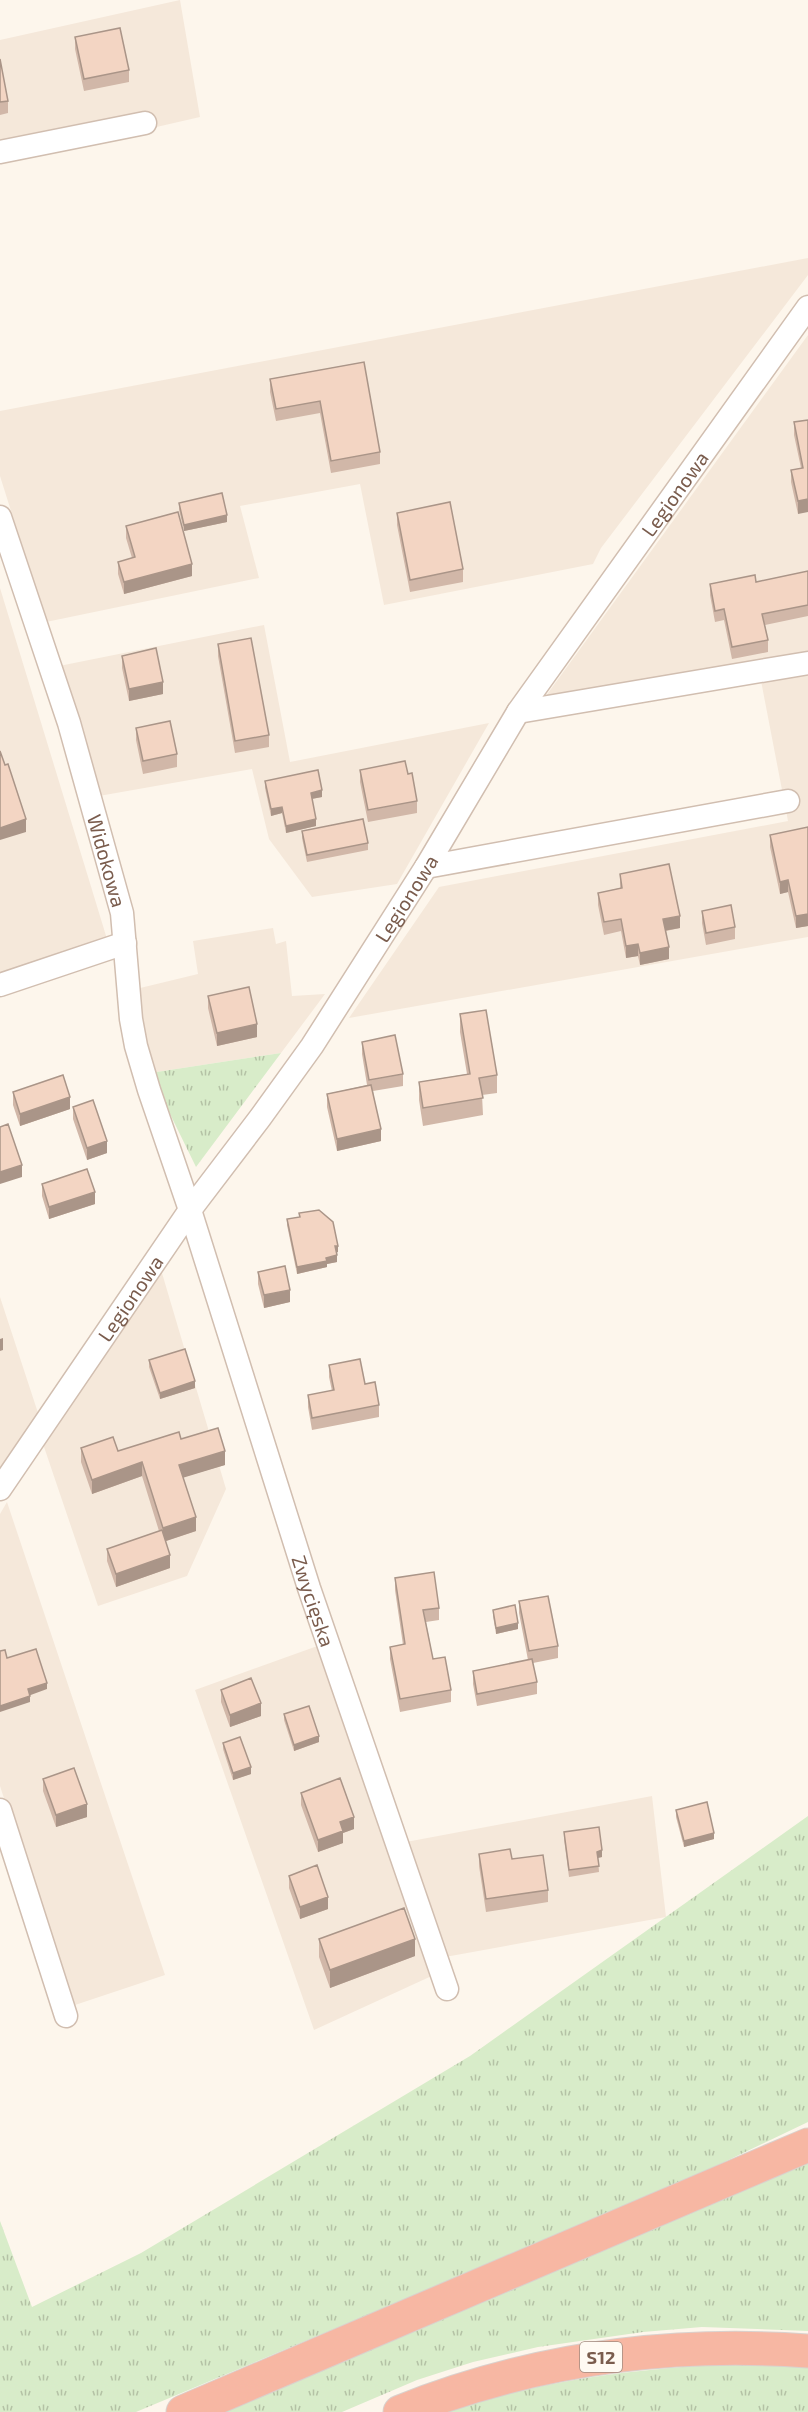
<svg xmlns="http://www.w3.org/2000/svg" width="808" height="2412" font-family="'Exo 2',sans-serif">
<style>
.residential{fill:#f5e8da}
.grass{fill:url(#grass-tufts)}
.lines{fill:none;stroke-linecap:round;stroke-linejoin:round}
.minor-casing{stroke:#d1beb0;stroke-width:25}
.highway-casing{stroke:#dad1cd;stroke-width:35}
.minor{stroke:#fff;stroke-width:22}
.highway{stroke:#f7b7a3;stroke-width:33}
.wall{fill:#d1b7a8}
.shaded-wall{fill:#aa9588}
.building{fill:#f3d5c3;stroke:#aa9588;stroke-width:1.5}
.labels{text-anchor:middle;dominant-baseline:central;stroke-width:4.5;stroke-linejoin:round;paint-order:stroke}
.shield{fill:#fffaf3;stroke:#a28b7f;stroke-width:1.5}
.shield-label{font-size:18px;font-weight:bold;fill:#7a5c4d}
.street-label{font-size:20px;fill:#7a5c4d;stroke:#fffaf3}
</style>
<defs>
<pattern id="grass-tufts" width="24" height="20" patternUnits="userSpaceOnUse" patternTransform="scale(1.5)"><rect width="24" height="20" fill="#d8ecc9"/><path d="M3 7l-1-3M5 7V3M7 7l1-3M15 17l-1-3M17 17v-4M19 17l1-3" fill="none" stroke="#b4c2a5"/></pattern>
</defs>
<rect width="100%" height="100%" fill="#fdf6ec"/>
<!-- residential -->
<path class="residential" d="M180,0L200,117L0,163V40Z
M808,258V275L601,548L593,564L384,605L360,484L240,506L259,578L46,622L0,476V411Z
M808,335V937L349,1018L439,887L788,821L757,660L543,700Z
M0,588L107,939L0,976Z
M264,625L290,762L489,723L397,884L312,897L269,839L252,769L99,796L59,666Z
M273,928L276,944L286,941L292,996L325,994L281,1053L150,1073L136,989L198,974L193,941Z
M159,1263L226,1489L187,1576L98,1606L42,1441Z
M0,1297L39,1416L0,1476Z
M7,1502L165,1975L72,2006L0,1786V1514Z
M323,1644L436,1974L314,2030L195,1690Z
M652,1796L666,1917L445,1957L406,1842Z"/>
<!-- grass -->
<path class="grass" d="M281,1053L196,1167L150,1073Z
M808,1816V2122L716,2166L535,2245L136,2412H0V2221L32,2307L141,2253L470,2056Z
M808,2156V2331L702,2327L643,2332L538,2347L473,2362L417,2380L342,2412H208Z
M738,2364H783L808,2368V2412H445C542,2380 636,2368 738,2364Z"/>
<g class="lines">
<!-- minor casing -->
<g class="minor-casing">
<g id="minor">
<path d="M0,152L145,123"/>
<path id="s1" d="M0,517L69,723L122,913L131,1019L136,1046L149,1090L190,1210L309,1588L447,1989"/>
<path d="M518,712L808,663"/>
<path d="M426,867L788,801"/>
<path d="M0,985L125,943"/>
<path id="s2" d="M0,1489L190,1210L260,1118L312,1046L426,867L518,712L808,307"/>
<path d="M0,1810L66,2016"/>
</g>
</g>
<!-- highway casing -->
<g class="highway-casing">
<path id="highway" d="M183,2412L808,2145
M400,2412C530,2360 669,2341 808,2351"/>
</g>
<!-- minor -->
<use href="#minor" class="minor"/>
<!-- highway -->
<use href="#highway" class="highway"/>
</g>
<!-- wall -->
<path class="wall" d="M75,37L129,70V82L84,91L75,49Z
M0,59L8,101V113L0,115Z
M364,362L380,452V464L331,473L320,413L276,421L270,392V379Z
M808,420L798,514L791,482V470L801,468L794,435V422Z
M179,503L227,522L184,531L179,510Z
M397,513L463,569V582L410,592L397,525Z
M126,526L192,576L124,594L118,574V562L132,558L126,538Z
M808,571V616L765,625L768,640V652L732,659L724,620L715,622L710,595V584L756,582Z
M218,644L269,735V747L235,753L218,656Z
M122,656L163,694L129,701L122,668Z
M136,728L177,754V767L143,774L136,740Z
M360,770L408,774L417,801V813L368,822L360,782Z
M265,781L322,797L312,799L316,826L286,833L282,813L271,816L265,788Z
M808,827V926L796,928L788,892L780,894L770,847V835Z
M302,831L368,843V850L307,862L302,838Z
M620,874L680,928L666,931L669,959L640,965L638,956L626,958L621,931L604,935L598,905V893L620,888Z
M702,911L735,927V939L706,945L702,923Z
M208,996L257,1037L217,1046L208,1008Z
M460,1014L497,1075V1093L482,1095L483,1115L423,1126L419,1100V1082L467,1074L460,1032Z
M362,1042L403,1074V1086L373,1091L381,1141L337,1151L327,1107V1094L367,1085L362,1054Z
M13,1092L70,1109L20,1126L13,1105Z
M73,1107L107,1153L87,1160L73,1119Z
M42,1184L95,1204L49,1219L42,1196Z
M299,1213L338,1252H336L337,1262L327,1264V1267L297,1274L287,1225V1219L299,1217Z
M258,1272L290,1302L264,1308L258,1284Z
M149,1360L195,1388L160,1399L149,1367Z
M329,1365L365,1384L379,1405V1417L312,1430L308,1407V1395L332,1391L329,1377Z
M181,1439L225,1465L183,1477L196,1531L166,1541L170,1568L116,1587L107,1561V1549L159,1531L142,1476L92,1494L81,1462V1448L118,1451Z
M395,1578L439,1608V1620L426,1622L433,1659L451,1690V1702L400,1712L390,1659V1647L403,1645L395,1590Z
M519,1601L558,1646V1658L533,1663L537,1682V1694L477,1706L473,1684V1671L528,1660L519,1613Z
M493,1610L518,1629L496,1634L493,1616Z
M221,1690L261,1716L230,1727L221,1702Z
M284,1714L319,1742L294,1751L284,1720Z
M223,1743L251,1774L233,1780L223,1749Z
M43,1779L87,1817L56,1827L43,1791Z
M301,1793L354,1829L343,1833V1843L318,1852L301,1805Z
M676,1810L714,1839L684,1847L676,1817Z
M564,1832L602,1857L598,1858L599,1872L569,1877L564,1839Z
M479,1854L512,1859L548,1890V1902L486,1912L479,1866Z
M289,1876L328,1909L300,1919L289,1888Z
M319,1939L415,1956L330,1988L319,1957Z"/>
<!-- shaded-wall -->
<path class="shaded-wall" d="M808,499V512L798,514V501Z
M227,515V522L184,531V525Z
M192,564V576L124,594V582Z
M163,682V694L129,701V689Z
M322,790V797L311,799V793Z
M282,807V813L271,816V809Z
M26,819V832L0,840V828Z
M316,819V826L286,833V826Z
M788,880V892L780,894V882Z
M808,914V926L796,928V916Z
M680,916V928L663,931V919Z
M638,944V956L626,958V946Z
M669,947V959L640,965V953Z
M257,1024V1037L217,1046V1033Z
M70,1097V1109L20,1126V1114Z
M381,1129V1141L337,1151V1139Z
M107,1141V1153L87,1160V1148Z
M22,1165V1177L0,1184V1172Z
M95,1192V1204L49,1219V1207Z
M335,1246H338V1252L335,1253Z
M337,1255V1262L327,1264V1267L297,1274V1267L326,1258Z
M290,1290V1302L264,1308V1295Z
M3,1338V1350L0,1351V1339Z
M195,1381V1388L160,1399V1393Z
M225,1451V1465L179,1479V1465Z
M142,1462V1476L92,1494V1480Z
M196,1517V1531L163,1542V1528Z
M170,1555V1568L116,1587V1574Z
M518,1623V1629L496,1634V1628Z
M47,1683V1689L28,1696V1689Z
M30,1696V1702L0,1712V1706Z
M261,1703V1716L230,1727V1715Z
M319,1736V1742L294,1751V1745Z
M251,1767V1774L233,1780V1773Z
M87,1804V1817L56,1827V1815Z
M354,1817V1829L343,1833V1843L318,1852V1840L340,1822Z
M714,1833V1839L684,1847V1841Z
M602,1850V1857L597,1858V1852Z
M328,1897V1909L300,1919V1907Z
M415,1939V1956L330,1988V1970Z"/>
<!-- building -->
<path class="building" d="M120,28L129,70L84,79L75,37Z
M0,59L8,101L0,102Z
M364,362L380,452L331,461L320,401L276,409L270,379Z
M808,420V499L798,501L791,470L803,468L794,422Z
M222,493L227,515L184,525L179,503Z
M450,502L463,569L410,580L397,513Z
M178,512L192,564L124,582L118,562L135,557L126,526Z
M808,571V605L762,614L768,640L732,647L724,609L715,611L710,584L755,575L756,582Z
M251,638L269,735L235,741L218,644Z
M156,648L163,682L129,689L122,656Z
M170,721L177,754L143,761L136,728Z
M0,751L5,765L8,764L26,819L0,828Z
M405,761L408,774L412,773L417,801L368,810L360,770Z
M318,770L322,790L311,793L316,819L286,826L282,807L271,809L265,781Z
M363,819L368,843L307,855L302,831Z
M808,827V914L796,916L788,880L780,882L770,835Z
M669,864L680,916L663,919L669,947L640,953L638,944L626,946L621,919L604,922L598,893L622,888L620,874Z
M731,905L735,927L706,933L702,911Z
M249,987L257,1024L217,1033L208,996Z
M486,1010L497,1075L479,1078L483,1098L423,1108L419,1082L470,1074L460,1014Z
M395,1035L403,1074L369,1080L362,1042Z
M63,1075L70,1097L20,1114L13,1092Z
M371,1085L381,1129L337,1139L327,1094Z
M93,1100L107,1141L87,1148L73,1107Z
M8,1124L22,1165L0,1172V1127Z
M87,1169L95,1192L49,1207L42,1184Z
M319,1210L333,1222L338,1246H335L337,1255L326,1258L327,1261L297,1267L287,1219L300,1217L299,1213Z
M285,1266L290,1290L264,1295L258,1272Z
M185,1349L195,1381L160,1393L149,1360Z
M360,1359L365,1384L375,1382L379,1405L312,1418L308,1395L334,1390L329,1365Z
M218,1428L225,1451L179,1465L196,1517L163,1528L142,1462L92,1480L81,1448L113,1437L118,1451L179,1432L181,1439Z
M162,1530L170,1555L116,1574L107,1549Z
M434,1572L439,1608L423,1610L433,1659L445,1657L451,1690L400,1699L390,1647L405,1644L395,1578Z
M548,1596L558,1646L529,1651L519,1601Z
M515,1605L518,1623L496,1628L493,1610Z
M36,1649L47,1683L28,1689L30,1696L0,1706V1651L5,1650L7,1658Z
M532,1659L537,1682L477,1694L473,1671Z
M251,1678L261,1703L230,1715L221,1690Z
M309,1706L319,1736L294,1745L284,1714Z
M240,1737L251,1767L233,1773L223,1743Z
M74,1768L87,1804L56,1815L43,1779Z
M340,1778L354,1817L340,1822L343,1831L318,1840L301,1793Z
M707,1802L714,1833L684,1841L676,1810Z
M599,1827L602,1850L597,1852L599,1866L569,1870L564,1832Z
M510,1849L512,1859L543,1855L548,1890L486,1899L479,1854Z
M317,1865L328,1897L300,1907L289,1876Z
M404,1908L415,1939L330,1970L319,1939Z"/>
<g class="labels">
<!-- shield labels -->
<rect class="shield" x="580" y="2342" width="42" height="30" rx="4.5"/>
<g class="shield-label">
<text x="601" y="2357">S12</text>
</g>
<!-- street labels -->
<g class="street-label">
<text stroke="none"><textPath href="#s2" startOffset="1203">Legionowa</textPath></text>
<text stroke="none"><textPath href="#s1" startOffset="360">Widokowa</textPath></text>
<text stroke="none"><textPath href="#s2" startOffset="717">Legionowa</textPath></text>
<text stroke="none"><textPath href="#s2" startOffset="231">Legionowa</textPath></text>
<text stroke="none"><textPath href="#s1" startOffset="1131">Zwycięska</textPath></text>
</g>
</g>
</svg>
